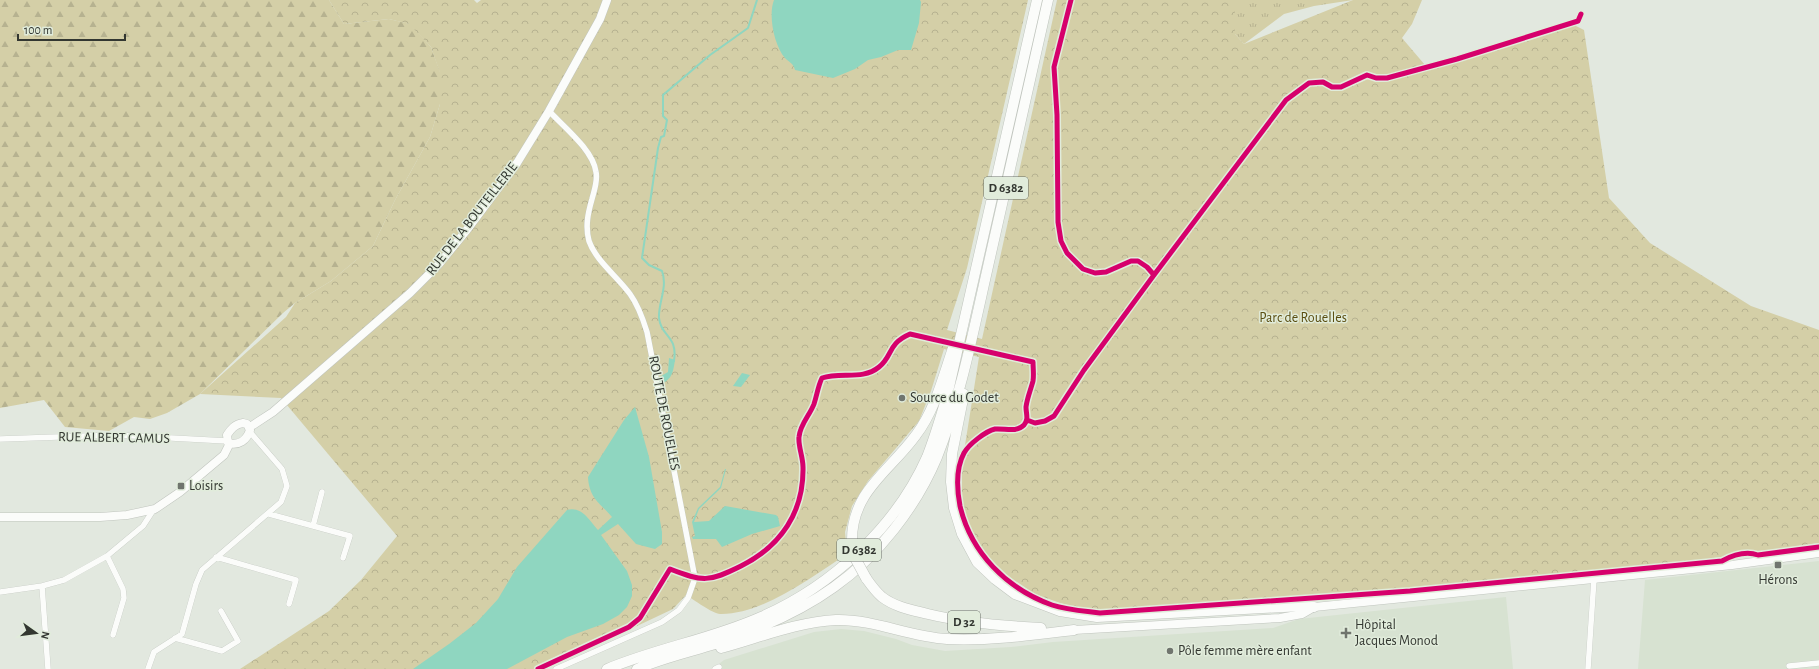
<svg xmlns="http://www.w3.org/2000/svg" width="1819" height="669" font-family="'Alegreya Sans',sans-serif">
<style>
.built{fill:#d7e2d1}
.grass{fill:url(#grass-tufts)}
.forest{fill:url(#forest-firs)}
.park{fill:url(#park-crowns)}
.water{fill:#8fd6c0}
.lines{fill:none;stroke-linecap:round;stroke-linejoin:round}
.stream{stroke:#8fd6c0;stroke-width:2}
.street-casing{stroke:#c0c5be;stroke-width:6}
.secondary-casing{stroke:#c0c5be;stroke-width:9}
.highway-casing{stroke:#c0c5be;stroke-width:11}
.street{stroke:#fbfcfa;stroke-width:5.5}
.secondary{stroke:#fbfcfa;stroke-width:8}
.highway{stroke:#fbfcfa;stroke-width:10}
.highway-bridge-casing{stroke:#c0c5be;stroke-width:11;stroke-linecap:butt}
.highway-bridge{stroke:#fbfcfa;stroke-width:10}
.cycleway-casing{stroke:#e1ecdb;stroke-width:8}
.cycleway{stroke:#d6006c;stroke-width:5}
.poi-dot{fill:#70756e;stroke:#e1ecdb;stroke-width:1.5}
.labels{text-anchor:middle;dominant-baseline:central;stroke-width:3;stroke-linejoin:round;paint-order:stroke}
.shield{fill:#e1ecdb;stroke:#676d64;stroke-width:1}
.shield-label{font-size:13px;font-weight:bold;fill:#333731}
.street-label{font-size:14px;fill:#333731;stroke:#e1ecdb}
.park-label{font-size:14px;fill:#5b4e11;stroke:#e1ecdb}
.poi-label{font-size:14px;fill:#333731;stroke:#e1ecdb;text-anchor:start}
</style>
<defs>
<pattern id="grass-tufts" width="24" height="20" patternUnits="userSpaceOnUse"><rect width="24" height="20" fill="#d4cfa7"/><path d="M3 7l-1-3M5 7V3M7 7l1-3M15 17l-1-3M17 17v-4M19 17l1-3" fill="none" stroke="#b6b290"/></pattern>
<pattern id="forest-firs" width="22" height="20" patternUnits="userSpaceOnUse"><rect width="22" height="20" fill="#d4cfa7"/><path d="M5 1l3.5 6h-7zM16 11l3.5 6h-7z" fill="#b6b290"/></pattern>
<pattern id="park-crowns" width="20" height="18" patternUnits="userSpaceOnUse"><rect width="20" height="18" fill="#d4cfa7"/><path d="M2 6a3 3 0 1 1 6 0M12 15a3 3 0 1 1 6 0" fill="none" stroke="#b6b290"/></pattern>
</defs>
<rect width="100%" height="100%" fill="#e2e8df"/>
<!-- built -->
<path class="built" d="M1819,561V669H1638L1645,580Z
M1506,597L1513,669H719L720,663L724,660L814,632L841,629L864,631L896,639L912,645L945,651L1011,647L1053,642L1273,628L1299,619Z"/>
<!-- grass -->
<path class="grass" d="M1235,0H1353L1314,6L1284,14L1244,44L1235,34Z"/>
<!-- forest -->
<path class="forest" d="M0,0H329L344,24L389,19L410,24L431,47L440,72V104L430,137L395,200L373,246L331,281L295,303L283,313L200,394L167,413L150,419L134,417L109,431L65,427L44,400L0,408Z"/>
<!-- park -->
<path class="park" d="M329,0H474L477,3L481,0H1028L967,268L947,330L982,339L1057,0H1235V34L1244,44L1353,0H1422L1412,24L1402,38L1425,65L1559,25L1576,26L1584,30L1609,198L1650,243L1751,306L1819,330V543L1645,568L1505,583L1185,608L1086,610L1060,603L1035,594L1002,572L985,556L966,525L962,497V464L979,357L944,349L931,391L919,421L868,481L852,506L845,532L847,554C813,576 762,615 720,614C713,614 693,599 686,595L673,609L546,669H240L329,611L361,580L397,536L281,398L200,394L286,317L295,303L331,281L373,246L395,200L430,137L440,104V73L431,47L409,24L389,19L344,24Z"/>
<!-- water -->
<path class="water" d="M774,0H920L921,2L919,23L911,50H898L881,57L868,60L855,69L833,78L795,70C794,64 789,62 785,58C774,45 768,15 774,0Z
M669,358L675,360C673,373 672,380 659,385L658,378L668,372Z
M742,373L750,375L741,387L733,386Z
M635,407L649,457L662,532V544L655,549L636,544L618,524L601,535L627,571L632,585V596L627,607L619,615L603,624L567,637L507,669H413L449,644L476,623L498,599L517,567L567,510C582,506 589,520 598,530L612,517C600,503 589,498 588,477L624,420Z
M725,469H726L721,488L699,509L694,522L709,521L725,506L776,515L778,517L780,526L752,534L722,547L716,539H693L692,537L695,536L692,522L698,508L720,487Z"/>
<g class="lines">
<!-- stream -->
<path class="stream" d="M674,361C678,335 661,337 659,318C658,303 668,287 662,271L649,265L642,258L658,148L661,137L664,136L667,120L663,116V95L710,55L748,28L757,0"/>
<!-- street casing -->
<g class="street-casing">
<path id="street" d="M549,111C564,127 593,150 596,172C598,181 594,191 592,199C588,213 585,226 589,241C596,261 617,276 630,294C638,305 643,319 647,332L695,578L688,598L679,610L662,622L556,669
M0,439L116,435L227,441
M269,514L350,536L343,558
M313,526L322,492
M107,556L123,589L124,598L113,635
M216,557L296,580L289,604
M42,586L48,669
M0,592L42,586L64,580L107,556L143,526L154,509
M175,638L222,651L238,641L221,611
M1789,666L1819,663
M148,669L154,652L182,634L196,584L202,570L281,502L287,486L282,469L250,432
M715,669L719,667
M1588,669L1594,579"/>
</g>
<!-- secondary casing -->
<g class="secondary-casing">
<path id="secondary" d="M243,423L247,424L250,430C247,440 239,446 228,443L227,435C231,429 235,424 243,423Z
M250,427L273,412L410,293L439,264L466,231L517,163L549,111L600,19L607,0
M0,517H100L127,515L155,509L180,492L224,455L230,443
M1074,630L1280,618L1302,614L1314,607L1732,565L1819,553"/>
</g>
<!-- highway casing -->
<g class="highway-casing">
<path id="highway" d="M964,394L952,454L951,482L954,508L962,534L977,562L995,579L1015,594L1060,611L1097,617L1302,606L1314,607
M852,540C852,491 890,471 916,435C935,410 943,377 953,348
M866,578C871,585 875,591 882,597C895,607 912,610 928,614C965,623 1002,626 1041,628
M721,648C758,638 797,622 836,620C874,619 909,637 947,639C989,641 1033,635 1074,630
M607,669C657,648 712,639 761,617C832,586 896,527 927,457C935,437 941,416 947,396L1037,0
M637,669C662,658 689,652 715,644C757,630 798,613 834,587C878,556 916,507 937,457C960,399 973,333 987,271C1007,181 1028,90 1048,0"/>
</g>
<!-- street -->
<use href="#street" class="street"/>
<!-- secondary -->
<use href="#secondary" class="secondary"/>
<!-- highway -->
<use href="#highway" class="highway"/>
<!-- highway-bridge casing -->
<g class="highway-bridge-casing">
<path id="highway-bridge" d="M852,540L854,556L866,578"/>
</g>
<!-- highway-bridge -->
<use href="#highway-bridge" class="highway-bridge"/>
<!-- cycleway casing -->
<g class="cycleway-casing">
<path id="cycleway" d="M1071,0L1054,67L1057,115L1058,222L1061,241L1067,253L1083,269L1095,273L1106,272L1131,261H1138L1147,267L1154,275
M1027,420L1035,423L1045,421L1054,416L1084,370L1154,275L1286,100L1309,83L1323,82L1332,87H1341L1367,75L1376,78H1387L1457,59L1578,21L1581,14
M538,669L629,627L640,618L670,569C703,582 709,582 741,566C781,546 804,512 803,467C803,457 798,446 799,437C800,424 810,415 814,404C817,395 818,386 822,378C841,371 862,381 879,367C893,356 887,344 910,334L1033,362C1033,368 1034,375 1033,381C1031,389 1027,398 1026,407C1026,414 1029,419 1024,425C1016,433 1005,428 995,429C986,431 969,444 964,453C956,468 957,490 960,506C971,553 1007,589 1052,605C1067,610 1084,611 1100,613L1410,591L1722,561C1733,555 1746,551 1758,555L1819,547"/>
</g>
<!-- cycleway -->
<use href="#cycleway" class="cycleway"/>
</g>
<!-- markers -->
<g class="poi-dot">
<circle cx="902" cy="398" r="4"/>
<rect x="177" y="482" width="8" height="8" rx="2"/>
<rect x="1774" y="561" width="8" height="8" rx="2"/>
<path d="M1344 627h4v4h4v4h-4v4h-4v-4h-4v-4h4z"/>
<circle cx="1170" cy="651" r="4"/>
</g>
<g class="labels">
<!-- shield labels -->
<g class="shield">
<rect x="984" y="177" width="44" height="22" rx="3"/>
<rect x="837" y="539" width="44" height="22" rx="3"/>
<rect x="948" y="611" width="32" height="22" rx="3"/>
</g>
<g class="shield-label">
<text x="1006" y="188">D 6382</text>
<text x="859" y="550">D 6382</text>
<text x="964" y="622">D 32</text>
</g>
<!-- street labels -->
<g class="street-label">
<text transform="translate(472 219) rotate(-52)">RUE DE LA BOUTEILLERIE</text>
<text transform="translate(664 413) rotate(79)">ROUTE DE ROUELLES</text>
<text transform="translate(114 438) rotate(1)">RUE ALBERT CAMUS</text>
</g>
<!-- park labels -->
<g class="park-label">
<text x="1303" y="318">Parc de Rouelles</text>
</g>
<!-- poi labels -->
<g class="poi-label">
<text x="910" y="398">Source du Godet</text>
<text x="189" y="486">Loisirs</text>
<text x="1778" y="580" text-anchor="middle">Hérons</text>
<text x="1355" y="625">Hôpital<tspan x="1355" dy="16">Jacques Monod</tspan></text>
<text x="1178" y="651">Pôle femme mère enfant</text>
</g>
</g>
<!-- north arrow -->
<g transform="translate(36 633) rotate(104)" stroke="#e1ecdb" stroke-width="3" paint-order="stroke">
<path d="M0-3L7 15L0 10L-7 15Z" fill="#333731"/>
<text y="-6" font-size="11" font-weight="bold" text-anchor="middle" fill="#333731">N</text>
</g>
<!-- scale -->
<path d="M18 34v6h107v-6" fill="none" stroke="#333731" stroke-width="2"/>
<text x="24" y="34" font-size="12" fill="#333731" stroke="#e1ecdb" stroke-width="3" paint-order="stroke">100 m</text>
</svg>
